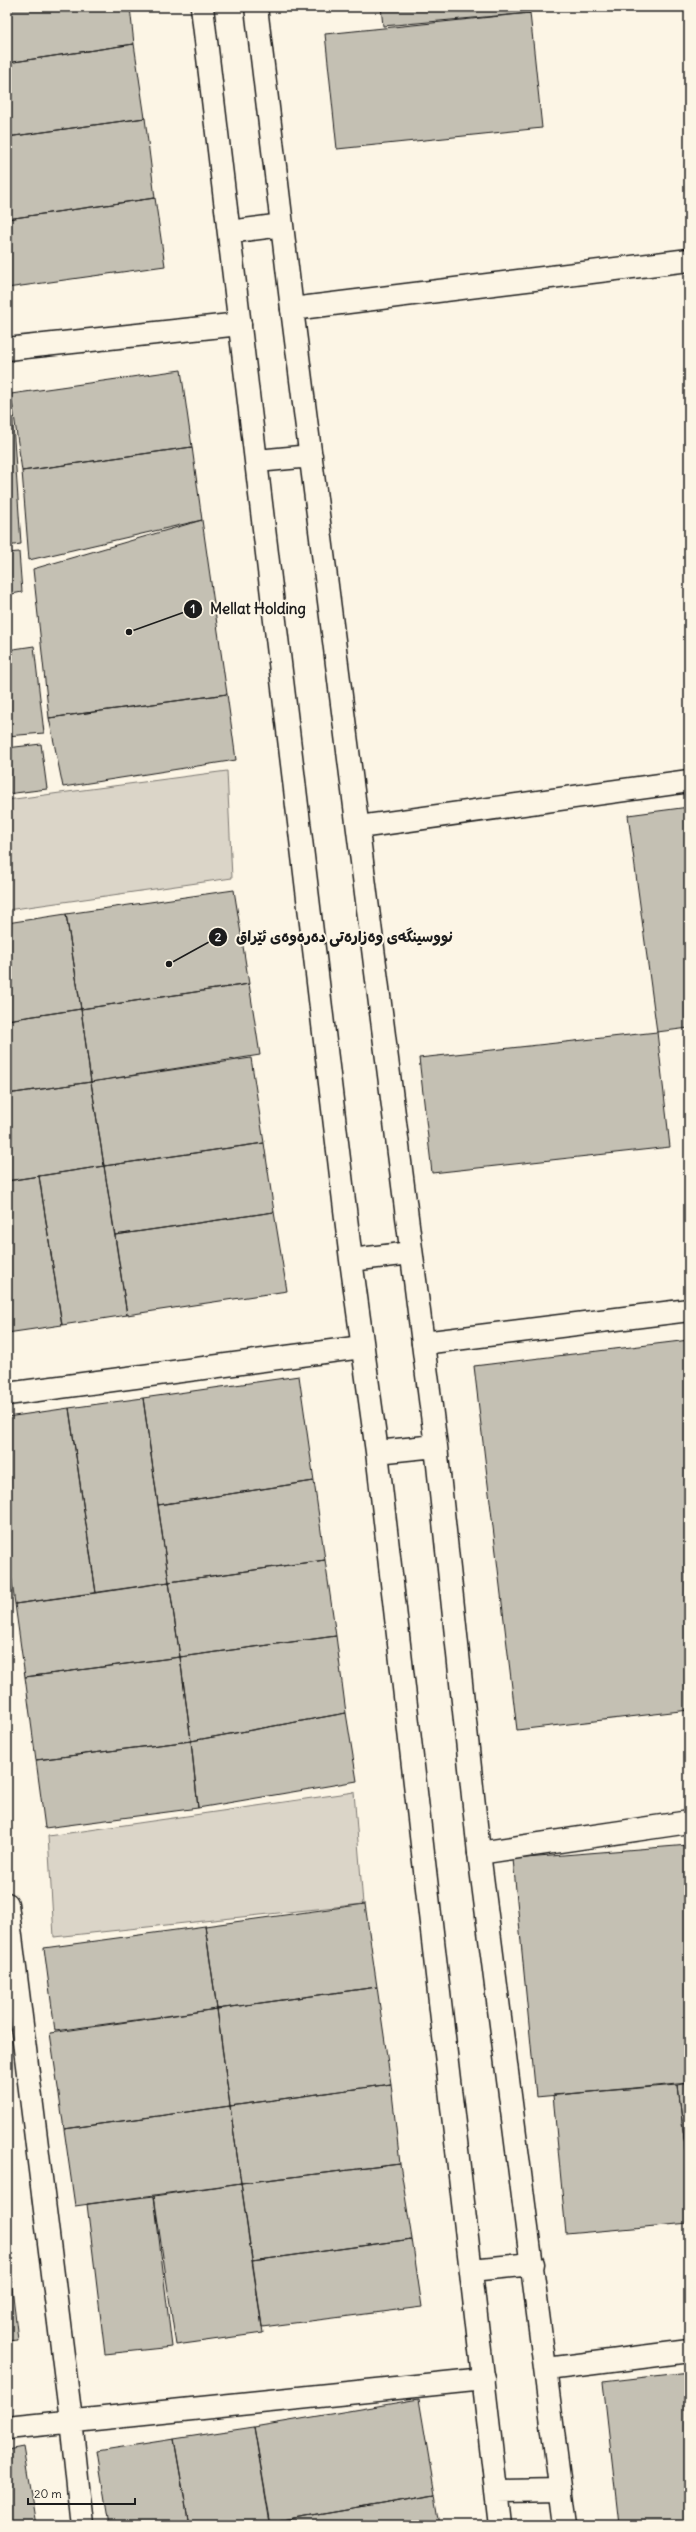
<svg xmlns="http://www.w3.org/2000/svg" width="696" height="2532" font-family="Delius,'Playpen Sans Arabic',sans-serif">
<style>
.green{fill:#dbd5c8;stroke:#7c7872}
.building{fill:#c4c0b3;stroke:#1c1c1c}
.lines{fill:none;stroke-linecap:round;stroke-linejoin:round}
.minor-casing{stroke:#1c1c1c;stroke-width:25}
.tertiary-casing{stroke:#1c1c1c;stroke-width:25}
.minor{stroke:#fcf5e5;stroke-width:22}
.tertiary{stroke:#fcf5e5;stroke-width:22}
.leader{fill:none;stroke:#1c1c1c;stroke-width:1.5}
.callout-dot{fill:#1c1c1c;stroke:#fcf5e5;stroke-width:1.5}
.mark-label{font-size:12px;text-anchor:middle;font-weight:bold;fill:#fff}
.callout-label{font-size:15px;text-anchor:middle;font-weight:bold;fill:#1c1c1c;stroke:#fcf5e5;stroke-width:4;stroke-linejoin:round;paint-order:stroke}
</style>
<rect width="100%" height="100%" fill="#fcf5e5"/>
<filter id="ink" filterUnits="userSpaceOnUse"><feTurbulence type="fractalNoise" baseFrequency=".025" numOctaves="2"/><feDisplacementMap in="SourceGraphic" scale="8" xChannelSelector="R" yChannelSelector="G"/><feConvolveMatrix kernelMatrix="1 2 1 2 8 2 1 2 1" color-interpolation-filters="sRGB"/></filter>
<g filter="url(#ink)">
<!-- green -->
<path class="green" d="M227,771L232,878L7,910V800Z
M354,1792L363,1904L54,1937L48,1836Z"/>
<!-- building -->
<path class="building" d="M7,7H130L134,44L7,63Z
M381,7H529L530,13L383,26Z
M530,13L542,128L337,149L325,34Z
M134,44L145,118L7,137V63Z
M145,118L155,198L7,219V137Z
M155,198L165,266L7,288V219Z
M181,370L192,447L22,471L11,394Z
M7,394H11L21,544L7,546Z
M192,447L202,520L29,560L22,471Z
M202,520L227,694L49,718L33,569Z
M19,552L22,592L7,595V553Z
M34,646L44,733L7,736V650Z
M227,694L236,760L63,787L49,718Z
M41,744L47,789L7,794V748Z
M689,807V1028L657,1032L628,815Z
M234,890L249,984L81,1009L66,914Z
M66,914L81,1009L7,1020V923Z
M249,984L260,1055L91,1082L81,1009Z
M81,1009L91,1082L7,1094V1020Z
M657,1032L670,1147L432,1173L419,1058Z
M251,1058L264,1143L104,1166L91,1082Z
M91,1082L104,1166L7,1181V1094Z
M264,1143L274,1212L115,1235L104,1166Z
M104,1166L127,1315L62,1325L39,1176Z
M39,1176L62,1325L7,1333V1181Z
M274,1212L287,1291L127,1315L115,1235Z
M689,1340V1710L517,1730L474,1366Z
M299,1376L314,1481L158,1505L143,1398Z
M143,1398L169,1582L96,1593L69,1408Z
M69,1408L96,1593L15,1604L7,1545V1417Z
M314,1481L325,1560L169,1582L158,1505Z
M325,1560L336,1636L180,1657L169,1582Z
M169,1582L180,1657L25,1677L15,1604Z
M336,1636L346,1713L191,1741L180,1657Z
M180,1657L191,1741L36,1760L25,1677Z
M346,1713L357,1781L198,1808L191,1741Z
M191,1741L198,1808L45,1828L36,1760Z
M689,1845V2083L536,2097L513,1859Z
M365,1904L377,1987L217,2009L205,1926Z
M205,1926L217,2009L55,2031L44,1948Z
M377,1987L391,2084L230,2106L217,2009Z
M217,2009L230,2106L64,2129L50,2033Z
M689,2083V2183L678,2085Z
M391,2084L400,2164L241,2183L230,2106Z
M678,2085L689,2183V2223L566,2234L553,2095Z
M230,2106L241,2183L75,2206L64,2129Z
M400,2164L412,2239L252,2261L241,2183Z
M241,2183L263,2333L176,2345L154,2196Z
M154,2196L172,2347L105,2354L87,2204Z
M412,2239L422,2307L262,2327L252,2261Z
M7,2242L18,2340L7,2341Z
M689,2372V2525H619L603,2382Z
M419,2399L435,2495L270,2523L254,2427Z
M254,2427L271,2525H189L174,2439Z
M174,2439L189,2525H109L97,2451Z
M23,2447L36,2525H7V2450Z
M435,2495L440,2525H271L270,2523Z"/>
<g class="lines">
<!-- minor casing -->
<g class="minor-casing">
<path id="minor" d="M292,309L689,260
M7,349L240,324
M359,827L689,781
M423,1343L689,1310
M7,1394L362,1347
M479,1853L689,1822
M7,1904L71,2420L82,2525
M547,2369L689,2351
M7,2428L484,2379"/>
</g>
<!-- tertiary casing -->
<g class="tertiary-casing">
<path id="tertiary" d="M202,7L351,1260L377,1452L500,2525
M256,7L292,309L436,1446L479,1853L565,2525
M229,232L282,225
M257,461L311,456
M351,1260L411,1253
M377,1452L436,1446
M471,2270L533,2264
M496,2491L561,2490"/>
</g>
<!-- minor -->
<use href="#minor" class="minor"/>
<!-- tertiary -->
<use href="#tertiary" class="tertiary"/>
</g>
</g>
<!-- callouts -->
<path class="leader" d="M129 632L193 609M169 964L218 937"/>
<g class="callout-dot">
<circle cx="129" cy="632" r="4"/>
<circle cx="169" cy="964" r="4"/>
<circle cx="193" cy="609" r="10"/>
<circle cx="218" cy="937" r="10"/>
</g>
<g class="mark-label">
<text x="193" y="613">1</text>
<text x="218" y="941">2</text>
</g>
<g class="callout-label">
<text x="258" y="614">Mellat Holding</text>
<text x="345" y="942">نووسینگەی وەزارەتی دەرەوەی ئێراق</text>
</g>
<!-- margin -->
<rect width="696" height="2532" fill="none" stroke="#fcf5e5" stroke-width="24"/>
<rect x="12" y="12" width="672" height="2508" fill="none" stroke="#1c1c1c" stroke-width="1.5" filter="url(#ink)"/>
<!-- scale -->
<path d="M28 2498v6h107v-6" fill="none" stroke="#1c1c1c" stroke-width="2"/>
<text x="34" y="2498" font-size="12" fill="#1c1c1c" stroke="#fcf5e5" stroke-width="3" paint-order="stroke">20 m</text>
</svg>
